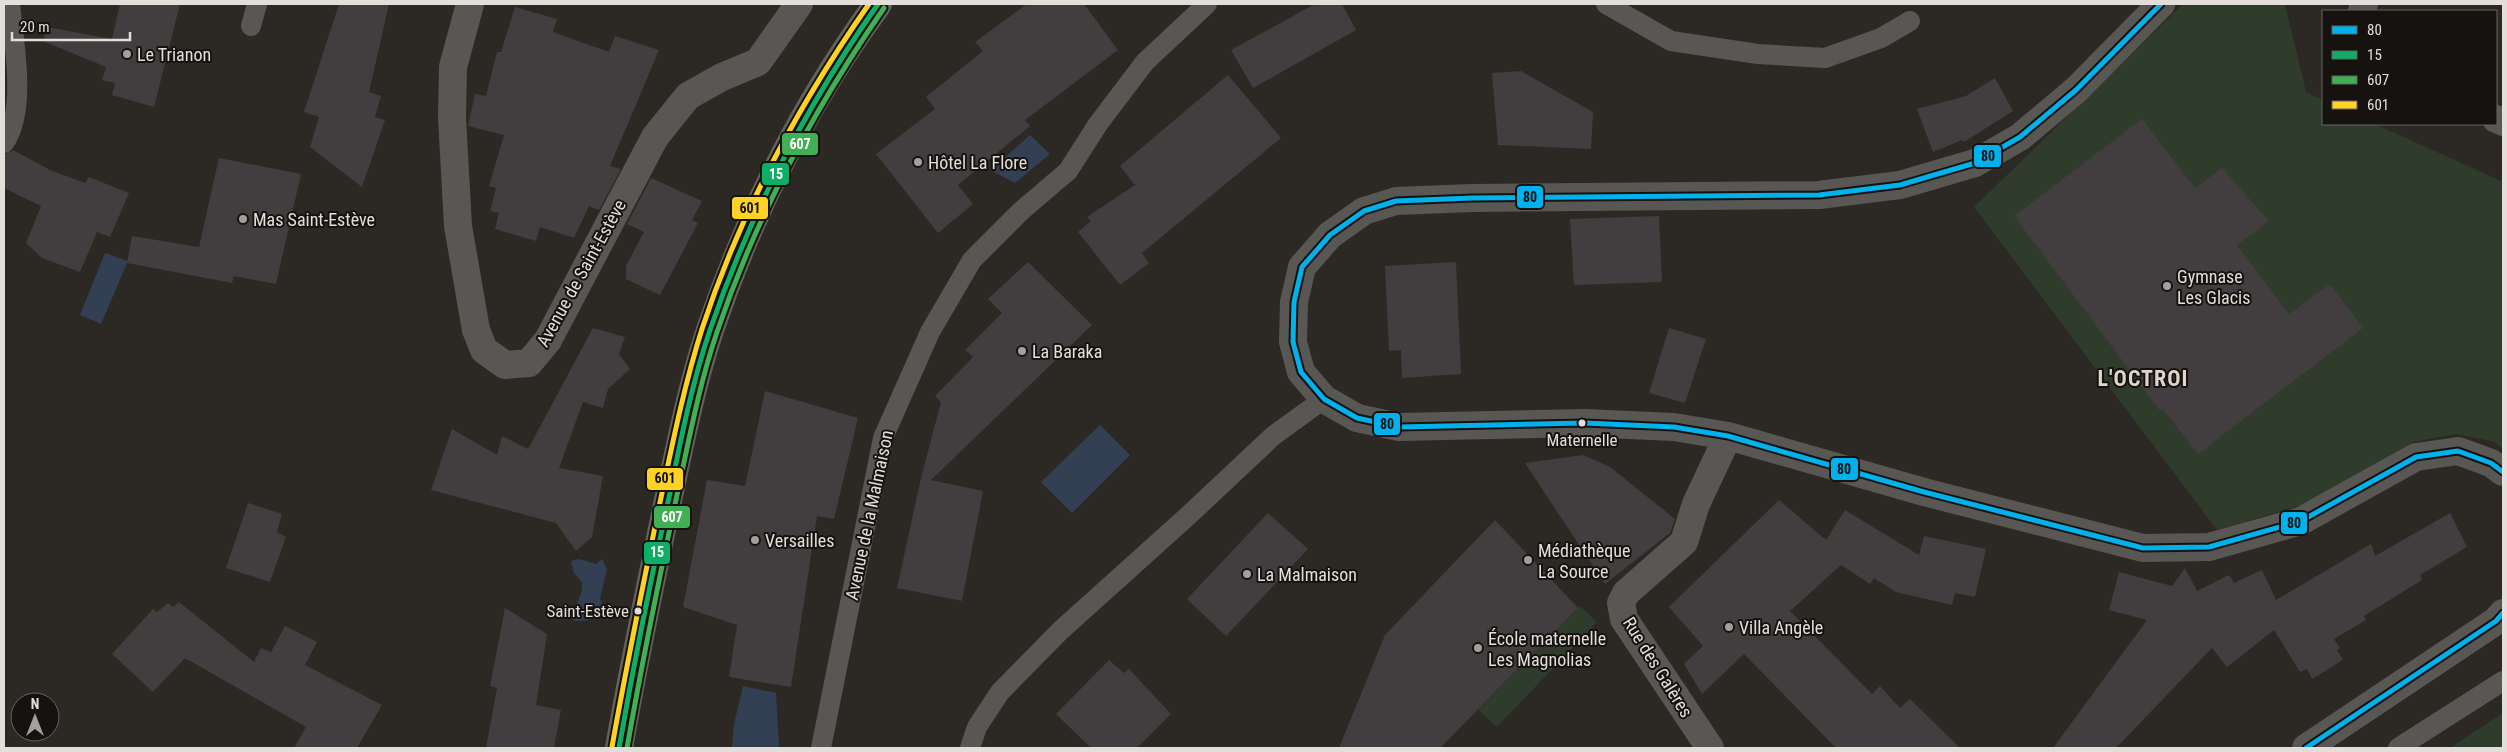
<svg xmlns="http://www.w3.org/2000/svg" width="2507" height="752" font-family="'Roboto Condensed',sans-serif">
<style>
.green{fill:#2f3b2b}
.water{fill:#333f52}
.building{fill:#423d3f}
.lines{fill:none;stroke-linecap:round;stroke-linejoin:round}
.lane{stroke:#595753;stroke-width:20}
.street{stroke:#595753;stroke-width:28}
.secondary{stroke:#63615c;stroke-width:28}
.bus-1-casing{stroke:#15120f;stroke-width:9}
.bus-2-casing{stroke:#15120f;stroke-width:9}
.bus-3-casing{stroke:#15120f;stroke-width:9}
.bus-4-casing{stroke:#15120f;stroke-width:9}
.bus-1{stroke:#00b1eb;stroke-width:5}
.bus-2{stroke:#0daf67;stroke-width:5}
.bus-3{stroke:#41af54;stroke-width:5}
.bus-4{stroke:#ffd224;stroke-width:5}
.poi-dot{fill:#a39f9a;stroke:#15120f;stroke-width:2}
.bus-dot{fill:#e3ded9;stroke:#15120f;stroke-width:2}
.labels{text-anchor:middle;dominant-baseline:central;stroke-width:4;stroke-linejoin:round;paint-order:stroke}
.bus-label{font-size:17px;fill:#e3ded9;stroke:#15120f}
.poi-label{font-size:18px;fill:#e3ded9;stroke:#15120f;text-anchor:start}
.street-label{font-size:18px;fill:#e3ded9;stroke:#15120f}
.district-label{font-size:22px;font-weight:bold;letter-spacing:1px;fill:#ded6cb;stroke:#15120f}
.line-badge{stroke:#15120f;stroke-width:2}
.badge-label{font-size:14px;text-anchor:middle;font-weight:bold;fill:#fff}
.pale-badge-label{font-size:14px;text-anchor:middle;font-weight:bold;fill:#111}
</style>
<rect width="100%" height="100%" fill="#2c2924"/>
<!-- green -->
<path class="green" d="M2183,4H2285L2306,92L2323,100V124H2375L2503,182V449L2495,442L2456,434L2413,442L2309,503L2217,530L1974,207Z
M1580,606L1597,622L1497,727L1478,710Z
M2503,713V748H2450Z"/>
<!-- water -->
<path class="water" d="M1030,135L1050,154L1015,183L994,172L995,166Z
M105,253L128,261L101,324L80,315Z
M1100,425L1130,455L1072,513L1041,482Z
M579,559L596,564L602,559L607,569L600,598L605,610C596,619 585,623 572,620C572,606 584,598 582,582L574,573L571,561Z
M743,686L776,693L779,748H732L734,724Z"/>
<!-- building -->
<path class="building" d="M120,4H180L154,107L112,95L115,83L102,80L106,67L43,41L47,27L112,39Z
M339,4H389L369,92L381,96L375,117L385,120L362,187L310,147L319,117L304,112Z
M1027,4H1084L1118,50L1025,120L1030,126L958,185L973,204L938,233L876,154L935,109L926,97L983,51L975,42Z
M1315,4H1342L1356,30L1253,88L1231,50Z
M515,7L557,19L553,32L609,52L615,36L659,50L610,166L621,169L599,210L589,206L574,238L540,227L536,241L495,229L499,213L490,211L496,188L489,186L504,135L468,126L475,94L486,96L497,52H501Z
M1521,71L1593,112L1591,149L1498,145L1492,73Z
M1228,75L1281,138L1142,253L1149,263L1120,285L1078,232L1091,221L1087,217L1135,185L1120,166Z
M1995,78L2013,111L1964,142L1962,140L1933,152L1917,109L1966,96Z
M2142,119L2195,188L2222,168L2269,221L2237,245L2289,314L2330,284L2363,328L2198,454L2163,409L2160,411L2014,216Z
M13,150L50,170L85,183L89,177L129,193L110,237L97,232L80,272L42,258L26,243L41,206L4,188V155Z
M219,158L301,174L276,284L234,276L232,283L127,263L132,236L199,247Z
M651,178L702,201L692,220L698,223L660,295L626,279V266L644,232L627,224Z
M1659,216L1662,282L1574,285L1570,219Z
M1028,262L1092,325L931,480L983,491L962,601L897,588L921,478L941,402L935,396L973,357L965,350L1002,313L988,299Z
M1456,262L1461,374L1402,378L1401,350L1389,351L1385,266Z
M593,328L625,337L619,354L630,369L608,389L603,408L583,402L559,468L603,476L592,537L576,551L556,523L431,490L452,429L497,455L502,436L528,449Z
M1669,328L1706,339L1685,403L1649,393Z
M765,391L858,418L834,519L817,516L791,687L729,677L737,625L683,607L707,480L745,486Z
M1583,455L1610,467L1675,519L1670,533L1605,584L1525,463Z
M1779,500L1826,540L1845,510L1919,555L1924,536L1986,549L1975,597L1955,593L1952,605L1896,592L1874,578L1870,584L1841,565L1790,611L1872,694L1880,686L1900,708L1910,699L1960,748H1836L1744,654L1702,694L1684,664L1703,646L1669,607Z
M248,503L282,514L277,532L286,537L270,582L226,568Z
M1268,513L1308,549L1226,636L1187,599Z
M2450,513L2467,547L2420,575L2422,580L2364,616L2366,620L2334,639L2340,648L2337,650L2343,660L2312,679L2307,669L2300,672L2274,630L2227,667L2212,648L2116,748H2053L2147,620L2109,610L2119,572L2172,586L2185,568L2197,591L2229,575L2234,583L2262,570L2276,600L2371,544L2375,556Z
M1495,520L1578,608L1440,748H1339L1385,635Z
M179,602L254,662L261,648L271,652L285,626L317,642L305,665L382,705L357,748H294L306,727L185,658L153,692L112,654L153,609L157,612L168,603L173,607Z
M505,608L547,634L536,705L561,710L554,748H486L497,688L490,686Z
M1109,660L1124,673L1129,669L1171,714L1137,748H1091L1056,714Z"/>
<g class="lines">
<!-- lane -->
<path class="lane" d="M1606,4L1671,41L1758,54L1825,58L1881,38L1910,21
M251,26L257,4
M4,143C27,112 14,42 10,4
M821,748L883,438L930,332L972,260L1020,212L1068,171L1098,124L1145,62L1207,4
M970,748L977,727L1000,692L1060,631L1190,514L1273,436L1324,399
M2398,748L2503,681"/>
<!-- street -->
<path class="street" d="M470,4L453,67L452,118L458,226L476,330L484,350L505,365L529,363L548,340L655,137L688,96L722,77L758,62L799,4
M2161,4L2076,90L2020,137L1975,163L1900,185L1819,195L1472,198L1396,201L1364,211L1330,235L1302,267L1294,302L1293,342L1301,372L1324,399L1357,418L1399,427L1585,423L1674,427L1728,436L1924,492L2143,548L2209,547L2301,521L2416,457L2458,451L2491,463L2503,472
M2362,11L2364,4
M2496,119L2503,122
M1710,748L1624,619L1621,603L1626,593L1684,542L1696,504L1728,436
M2306,748L2496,621L2503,613"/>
<!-- secondary -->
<path class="secondary" d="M619,748C633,667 650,586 667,505C680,446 691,387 710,330C749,215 806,102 878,4"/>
<!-- bus-1 casing -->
<g class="bus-1-casing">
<path id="bus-1" d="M2161,4L2076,90L2020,137L1975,163L1900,185L1819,195L1472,198L1396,201L1364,211L1330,235L1302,267L1294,302L1293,342L1301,372L1324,399L1357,418L1399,427L1585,423L1674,427L1728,436L1924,492L2143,548L2209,547L2301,521L2416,457L2458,451L2491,463L2503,472
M2306,748L2496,621L2503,613"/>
</g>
<!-- bus-2 casing -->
<g class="bus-2-casing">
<path id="bus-2" d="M619,748C634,663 651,578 670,493C681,438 692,383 710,330C750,213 807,105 878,4"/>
</g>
<!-- bus-3 casing -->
<g class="bus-3-casing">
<path id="bus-3" d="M627,748C642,663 659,579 677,495C689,440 699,385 717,332C756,216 814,109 884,8"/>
</g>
<!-- bus-4 casing -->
<g class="bus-4-casing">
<path id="bus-4" d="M612,747C626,668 642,590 658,512C671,451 683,389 702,329C740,213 799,104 869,4"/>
</g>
<!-- bus-1 -->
<use href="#bus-1" class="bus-1"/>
<!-- bus-2 -->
<use href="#bus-2" class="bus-2"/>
<!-- bus-3 -->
<use href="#bus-3" class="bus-3"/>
<!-- bus-4 -->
<use href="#bus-4" class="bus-4"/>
</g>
<!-- markers -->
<g class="poi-dot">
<circle cx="127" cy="54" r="5"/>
<circle cx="918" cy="162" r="5"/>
<circle cx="243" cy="219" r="5"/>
<circle cx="2167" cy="286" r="5"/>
<circle cx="1022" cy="351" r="5"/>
<circle cx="755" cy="540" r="5"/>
<circle cx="1528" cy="560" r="5"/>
<circle cx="1247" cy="574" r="5"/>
<circle cx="1729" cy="627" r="5"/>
<circle cx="1478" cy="648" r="5"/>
</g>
<g class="bus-dot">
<circle cx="1582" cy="423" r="4.5"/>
<circle cx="638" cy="611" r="4.5"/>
</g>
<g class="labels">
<!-- bus labels -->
<g class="bus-label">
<text x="1582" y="440">Maternelle</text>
<text x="629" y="611" text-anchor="end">Saint-Estève</text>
</g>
<!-- poi labels -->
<g class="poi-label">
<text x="137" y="54">Le Trianon</text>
<text x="928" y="162">Hôtel La Flore</text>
<text x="253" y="219">Mas Saint-Estève</text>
<text x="2177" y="276">Gymnase<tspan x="2177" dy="21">Les Glacis</tspan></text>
<text x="1032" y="351">La Baraka</text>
<text x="765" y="540">Versailles</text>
<text x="1538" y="550">Médiathèque<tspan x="1538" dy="21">La Source</tspan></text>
<text x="1257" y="574">La Malmaison</text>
<text x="1739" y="627">Villa Angèle</text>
<text x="1488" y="638">École maternelle<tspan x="1488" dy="21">Les Magnolias</tspan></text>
</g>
<!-- street labels -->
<g class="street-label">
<text transform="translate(581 273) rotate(-61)">Avenue de Saint-Estève</text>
<text transform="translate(869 515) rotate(-78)">Avenue de la Malmaison</text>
<text transform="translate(1658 667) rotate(58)">Rue des Galères</text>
</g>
<!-- district labels -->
<g class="district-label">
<text x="2143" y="378">L'OCTROI</text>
</g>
</g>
<g class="line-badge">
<rect x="781" y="132" width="38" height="24" rx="5" fill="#41af54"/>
<rect x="1973" y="144" width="29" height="24" rx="5" fill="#00b1eb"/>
<rect x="761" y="162" width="29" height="24" rx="5" fill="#0daf67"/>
<rect x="1516" y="185" width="28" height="24" rx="5" fill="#00b1eb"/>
<rect x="731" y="196" width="38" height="24" rx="5" fill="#ffd224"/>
<rect x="1373" y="412" width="28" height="24" rx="5" fill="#00b1eb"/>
<rect x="1830" y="457" width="29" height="24" rx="5" fill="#00b1eb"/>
<rect x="646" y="467" width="38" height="24" rx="5" fill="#ffd224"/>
<rect x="653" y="505" width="38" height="24" rx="5" fill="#41af54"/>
<rect x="2280" y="511" width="28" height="24" rx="5" fill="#00b1eb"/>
<rect x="643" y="541" width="28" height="24" rx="5" fill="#0daf67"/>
</g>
<g class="badge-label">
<text x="800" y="149">607</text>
<text x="776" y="179">15</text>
<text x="672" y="522">607</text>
<text x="657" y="557">15</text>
</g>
<g class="pale-badge-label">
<text x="1988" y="161">80</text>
<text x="1530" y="202">80</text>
<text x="750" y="213">601</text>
<text x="1387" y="429">80</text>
<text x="1844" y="474">80</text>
<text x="665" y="483">601</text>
<text x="2294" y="528">80</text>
</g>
<!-- border -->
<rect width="2507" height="752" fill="none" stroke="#e3ded9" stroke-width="10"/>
<!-- legend -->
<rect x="2322" y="10" width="175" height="115" fill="#15120f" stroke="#676460"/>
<rect x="2332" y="26" width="25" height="8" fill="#00b1eb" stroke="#676460"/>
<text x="2367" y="35" font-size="15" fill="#e3ded9">80</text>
<rect x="2332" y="51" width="25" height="8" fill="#0daf67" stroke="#676460"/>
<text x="2367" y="60" font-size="15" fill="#e3ded9">15</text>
<rect x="2332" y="76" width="25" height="8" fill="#41af54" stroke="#676460"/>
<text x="2367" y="85" font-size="15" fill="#e3ded9">607</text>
<rect x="2332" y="101" width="25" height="8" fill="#ffd224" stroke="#676460"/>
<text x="2367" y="110" font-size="15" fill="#e3ded9">601</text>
<!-- north arrow -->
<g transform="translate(35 717)"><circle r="24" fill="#15120f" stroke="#676460"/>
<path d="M0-4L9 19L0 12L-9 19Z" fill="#a39f9a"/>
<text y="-8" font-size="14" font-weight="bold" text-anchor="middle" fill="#e3ded9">N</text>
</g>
<!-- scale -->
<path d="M12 32v8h118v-8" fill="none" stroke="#e3ded9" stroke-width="2.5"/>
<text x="20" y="32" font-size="15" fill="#e3ded9" stroke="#15120f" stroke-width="4" paint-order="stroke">20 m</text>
</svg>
